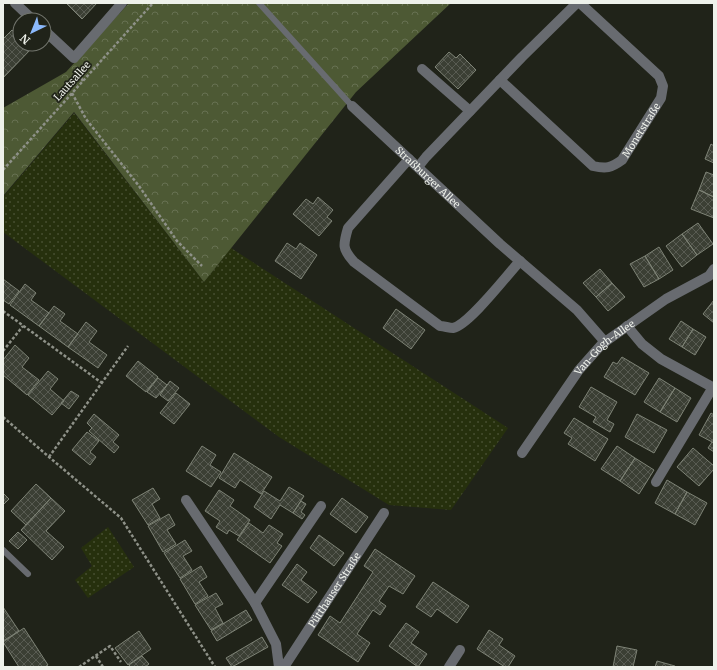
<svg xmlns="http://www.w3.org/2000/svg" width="717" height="670" font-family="Merriweather,serif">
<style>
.grass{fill:url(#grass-dots)}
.forest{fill:url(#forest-crowns)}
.building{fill:url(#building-cross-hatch);stroke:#7e8376}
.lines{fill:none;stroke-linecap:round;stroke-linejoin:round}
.path{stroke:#8e9188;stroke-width:2.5;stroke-dasharray:3 2;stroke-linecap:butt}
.service{stroke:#686b70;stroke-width:6}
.minor{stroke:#686b70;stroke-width:10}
.labels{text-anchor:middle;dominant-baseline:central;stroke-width:3.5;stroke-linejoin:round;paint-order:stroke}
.street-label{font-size:10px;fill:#eef1ea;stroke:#202319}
</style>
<defs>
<pattern id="grass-dots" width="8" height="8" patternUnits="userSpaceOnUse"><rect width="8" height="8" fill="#26300d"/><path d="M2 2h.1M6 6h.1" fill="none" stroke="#464e30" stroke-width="1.8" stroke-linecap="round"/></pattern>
<pattern id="forest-crowns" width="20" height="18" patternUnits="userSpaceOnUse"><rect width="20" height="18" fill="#4d5934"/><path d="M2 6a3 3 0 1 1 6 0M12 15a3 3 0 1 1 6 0" fill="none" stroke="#677152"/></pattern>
<pattern id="building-cross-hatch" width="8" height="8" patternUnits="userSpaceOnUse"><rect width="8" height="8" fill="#3b3f34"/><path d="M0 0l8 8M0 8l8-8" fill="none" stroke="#585b52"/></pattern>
</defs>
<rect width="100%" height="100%" fill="#202319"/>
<!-- grass -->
<path class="grass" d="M74,113L204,282L231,248L508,428L451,510L389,505L279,437L3,232V197Z
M108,527L134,567L88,598L75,580L92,566L81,548Z"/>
<!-- forest -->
<path class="forest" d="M129,3H451L356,92L204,282L74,112L3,196V108L66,72Z"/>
<!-- building -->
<path class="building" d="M66,3H97L82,19Z
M12,30L20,37V44H28L32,48L3,78V39Z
M449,52L456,58L460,54L476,70L458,89L435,67Z
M711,144L714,146V163L705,159Z
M706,172L714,175V197L699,190Z
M699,190L714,197V218L691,209Z
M318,197L333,210L327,217L332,221L319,236L293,214L306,199L313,204Z
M698,223L713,244L697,255L682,234Z
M682,234L697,255L682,267L666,246Z
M287,243L296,249L300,243L317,255L301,279L275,261Z
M659,247L673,270L659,279L645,256Z
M645,256L659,279L644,287L630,264Z
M600,269L612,283L596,297L583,283Z
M3,279L19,291L9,304L3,300Z
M612,283L625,297L608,311L596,297Z
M25,284L36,293L31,300L49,313L39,326L10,305Z
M714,300V323L703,314Z
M54,306L65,314L60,321L78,334L68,347L39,326Z
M396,309L425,330L411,349L383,328Z
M681,321L693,329L682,347L669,339Z
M86,322L97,331L89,342L107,355L98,368L68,347Z
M693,329L706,337L695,355L682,347Z
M15,345L29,358L22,367L39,380L27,395L3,375V360Z
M622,357L649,373L635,395L604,377L613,362L617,364Z
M138,361L158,377L146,392L126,376Z
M48,371L58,379L50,389L64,401L52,415L28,395Z
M158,378L167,385L156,398L147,392Z
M659,378L675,388L660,412L644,402Z
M170,381L179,388L168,401L160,395Z
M591,387L617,402L607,420L614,424L610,432L593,422L596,417L579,407Z
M675,388L691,398L677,422L660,412Z
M71,391L79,396L69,409L61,403Z
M176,393L190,404L174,424L160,413Z
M711,413L714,415V443L699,435Z
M94,414L119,435L113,442L119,447L114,453L89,431L92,428L87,423Z
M637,414L667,430L654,453L625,437Z
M574,418L608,439L595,461L568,444L572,438L564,433Z
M87,432L99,441L90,452L96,457L90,465L72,450Z
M712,442L714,443V452L708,448Z
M202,446L216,455L210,465L221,472L211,487L186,471Z
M617,446L635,458L620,481L601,469Z
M693,448L714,466V469L699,486L677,467Z
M234,453L272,477L261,494L240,480L235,488L219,478Z
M635,458L654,470L639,494L620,481Z
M667,480L687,492L675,514L655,503Z
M36,484L51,498L26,525L11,511Z
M289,487L304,496L293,513L280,505L271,519L254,507L264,491L280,501Z
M153,488L160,499L152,504L160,518L148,525L132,500Z
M219,490L234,500L230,506L250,520L239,536L229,530L227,534L216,527L220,521L205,511Z
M687,492L707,503L695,525L675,514Z
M3,493L9,499L3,505Z
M51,498L65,511L46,531L64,547L52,560L21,530Z
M342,498L368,517L356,533L330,514Z
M301,501L306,504L301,512L305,515L302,519L293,513Z
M169,514L175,525L167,530L176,544L163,552L148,526Z
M249,523L263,533L269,525L283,534L277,543L282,546L270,563L237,540Z
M18,532L27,540L18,549L9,541Z
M319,535L344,553L334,566L310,548Z
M185,540L192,551L183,556L192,570L180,578L164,553Z
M375,549L415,576L403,594L389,586L379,601L386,606L380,615L373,610L357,634L370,643L358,662L318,635L330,616L340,623L373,572L364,566Z
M297,564L307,572L301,580L317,592L308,603L282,585Z
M201,566L207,577L199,582L208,596L195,604L180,579Z
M433,582L469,606L457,623L437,609L431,617L416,607Z
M216,593L223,604L215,608L223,623L211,630L195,605Z
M3,607L19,631L3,641Z
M246,610L252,620L217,641L211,631Z
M406,623L419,632L411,643L427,654L418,667L389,646Z
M24,628L48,665L45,667H19L3,642Z
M489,630L503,639L499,645L515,656L508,667H505L477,649Z
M139,631L151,649L128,665L115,648Z
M262,637L268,647L232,667L226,658Z
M617,646L637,650L633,667H613Z
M142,656L149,664L145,667H131L129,665Z
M657,661L675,666V667H655Z"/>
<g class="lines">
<!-- path -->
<path class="path" d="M76,70L83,81
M72,93L86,119L139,186L177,241L202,266
M3,170L153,3
M3,311L102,383
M3,351L23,326
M3,417L49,457L121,518L215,667
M49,457L128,346
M96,656L103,667
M79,667L110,646L121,662"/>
<!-- service -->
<path class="service" d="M259,3L352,106
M3,550L28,574"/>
<!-- minor -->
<g class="minor">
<path d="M15,3L33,20"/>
<path d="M44,30L74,58L122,3"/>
<path d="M422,69L470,111"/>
<path id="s1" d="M500,80L593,166C606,169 611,168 622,160L661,98L663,86L659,76L580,3"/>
<path id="s2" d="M352,106L500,244L577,310L605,342"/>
<path d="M409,159L348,228C343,245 342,249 354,262L440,326C444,326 449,328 453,328C469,325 507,275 520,261"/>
<path d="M418,167L426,157L522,57L577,3"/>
<path d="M627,326L642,344L661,359L714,388"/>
<path id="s3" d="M522,453L579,370L602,344L666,299L709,276L714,269"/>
<path d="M656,482L713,387"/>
<path d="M186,500L255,603L276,644L279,667"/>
<path d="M255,603L321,506"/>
<path id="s4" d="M284,667L384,513"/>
<path d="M449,667L460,650"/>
</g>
</g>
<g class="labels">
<!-- street labels -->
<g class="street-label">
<text transform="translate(72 81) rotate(-48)">Lautsallee</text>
<text stroke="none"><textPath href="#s1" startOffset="193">Monetstraße</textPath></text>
<text stroke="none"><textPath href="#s2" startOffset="104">Straßburger Allee</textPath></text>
<text stroke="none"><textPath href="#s3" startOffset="135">Van-Gogh-Allee</textPath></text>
<text stroke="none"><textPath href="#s4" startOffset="92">Pütthauser Straße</textPath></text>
</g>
</g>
<!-- border -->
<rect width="717" height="670" fill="none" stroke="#eef1ea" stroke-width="8"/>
<!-- north arrow -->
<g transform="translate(32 32) rotate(223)"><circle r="19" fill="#202319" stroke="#72756d"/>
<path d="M0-3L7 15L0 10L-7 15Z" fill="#8bb9fc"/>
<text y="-6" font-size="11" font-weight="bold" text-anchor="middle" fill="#eef1ea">N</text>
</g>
</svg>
